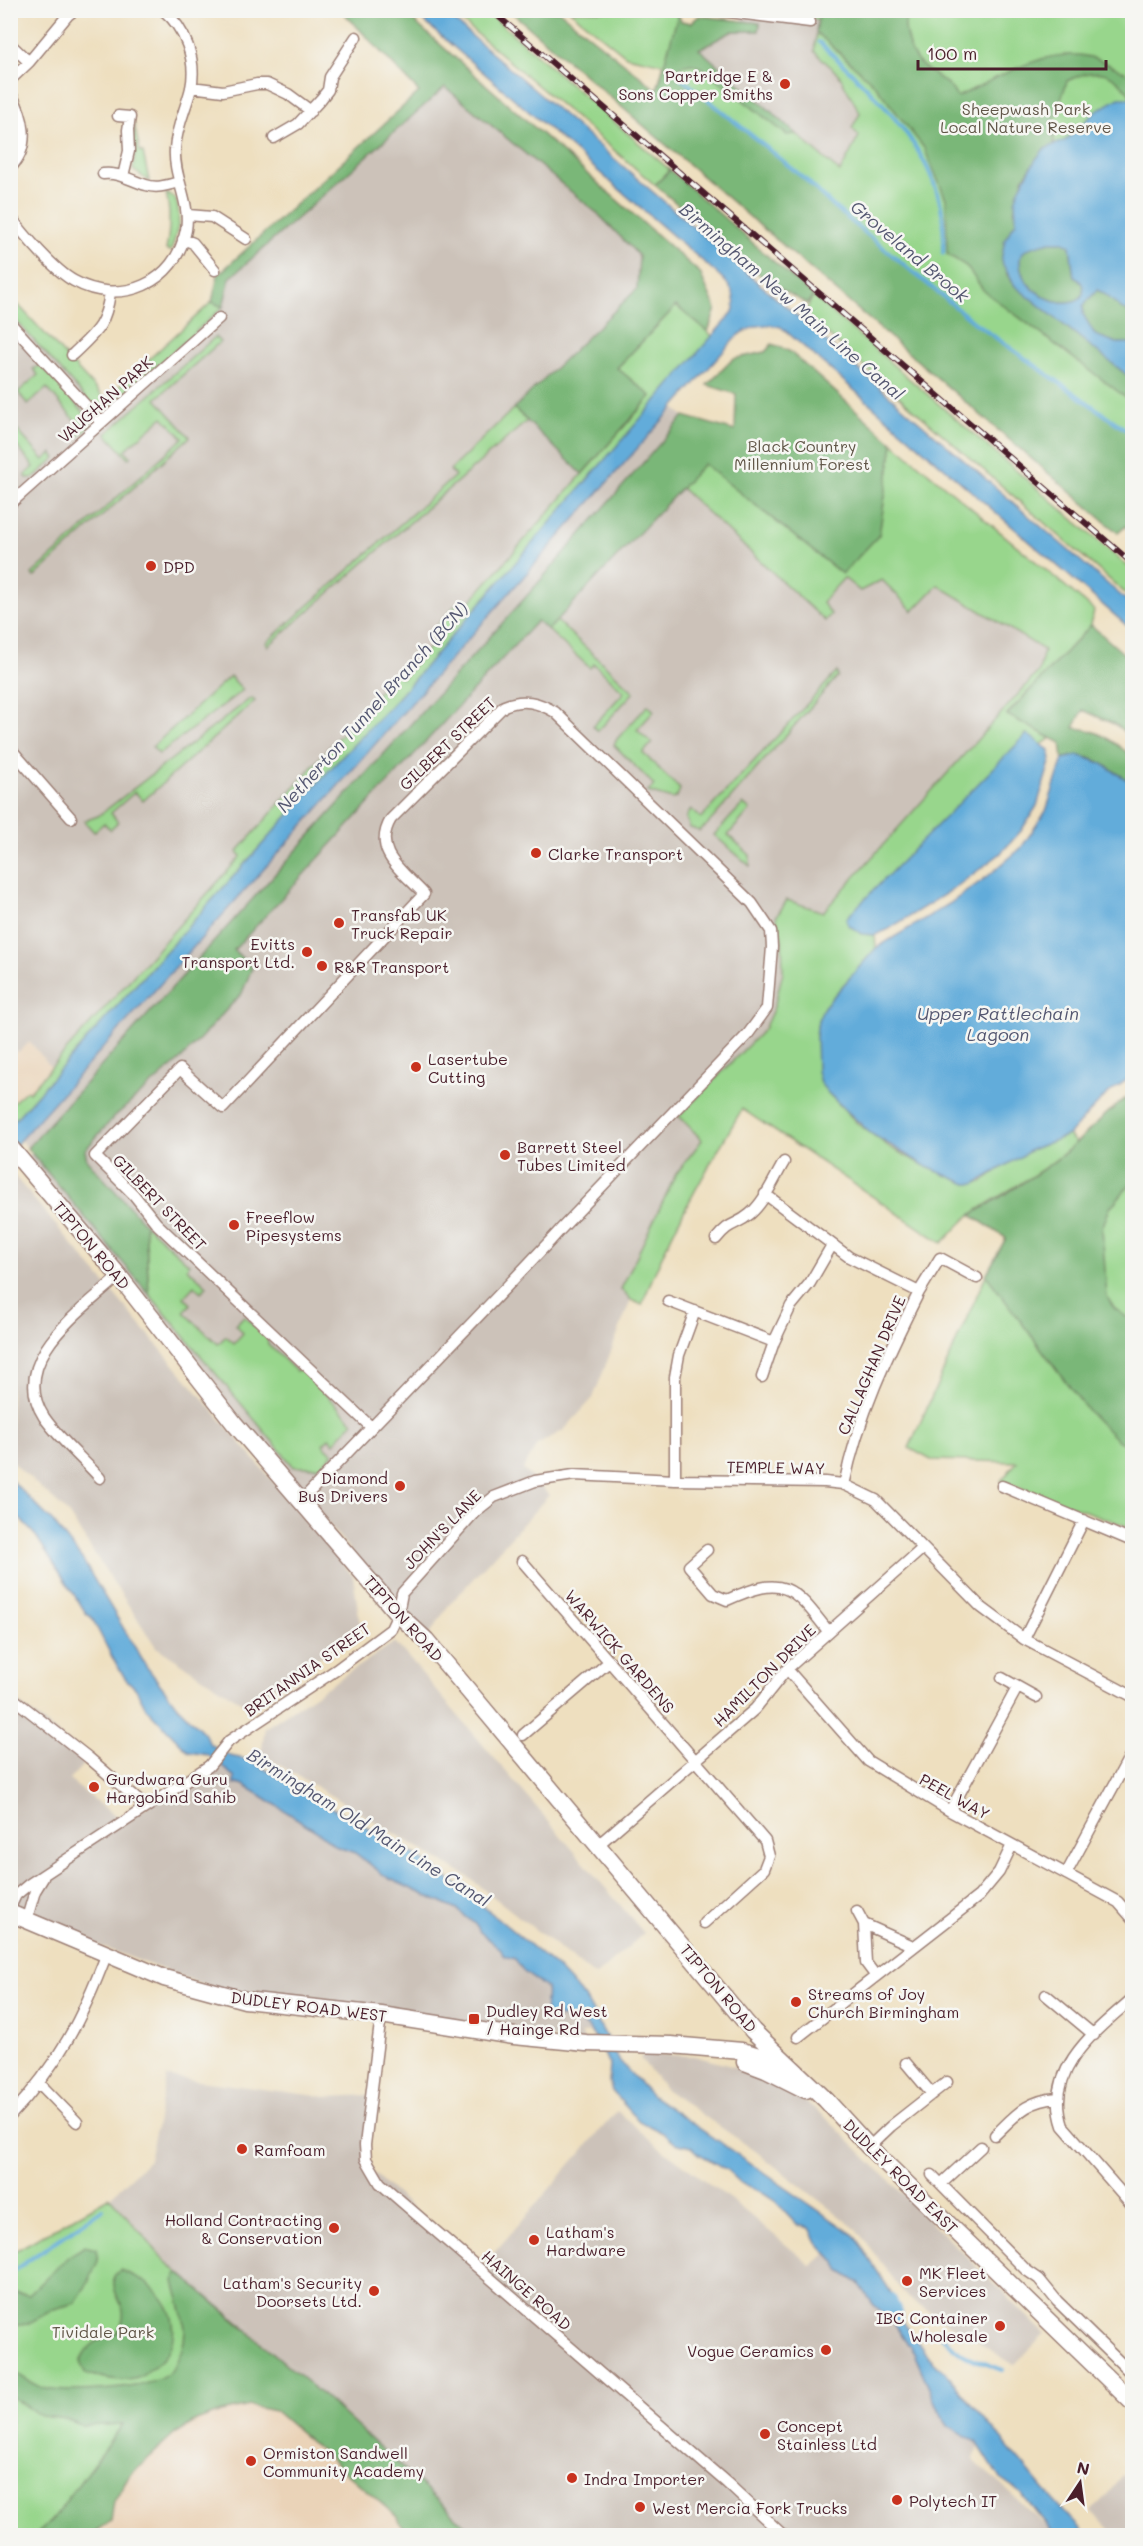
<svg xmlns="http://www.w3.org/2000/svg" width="1143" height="2546" font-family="Mali,sans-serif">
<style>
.built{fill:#ead3b8}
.industrial{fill:#ccc2b9}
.green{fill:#98d68c;stroke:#717a5c;stroke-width:1.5}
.forest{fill:#7ab778;stroke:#626b52;stroke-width:1.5}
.water{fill:#62acda;stroke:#566682;stroke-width:1.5;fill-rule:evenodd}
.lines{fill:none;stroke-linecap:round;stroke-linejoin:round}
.stream{stroke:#62acda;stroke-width:4}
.minor-casing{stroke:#9c7f75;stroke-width:13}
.primary-casing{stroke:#9c7f75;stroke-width:19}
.minor{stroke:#fff;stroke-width:10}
.primary{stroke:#fff;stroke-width:16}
.rail-casing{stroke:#4a1f2b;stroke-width:6}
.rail{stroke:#f6f6f2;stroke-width:4;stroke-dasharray:11;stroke-linecap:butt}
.poi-dot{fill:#c8321e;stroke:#f6f6f2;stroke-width:2}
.labels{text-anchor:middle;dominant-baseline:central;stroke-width:5;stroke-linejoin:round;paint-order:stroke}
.poi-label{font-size:16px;fill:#4a1f2b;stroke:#f6f6f2;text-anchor:start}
.park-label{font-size:16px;fill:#615648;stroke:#f6f6f2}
.street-label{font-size:16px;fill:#4a1f2b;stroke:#f6f6f2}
.water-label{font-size:18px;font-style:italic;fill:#545771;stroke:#f6f6f2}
</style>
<rect width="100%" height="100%" fill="#f6f6f2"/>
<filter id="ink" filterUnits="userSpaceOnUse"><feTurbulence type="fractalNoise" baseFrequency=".0167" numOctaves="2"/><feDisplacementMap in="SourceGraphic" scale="12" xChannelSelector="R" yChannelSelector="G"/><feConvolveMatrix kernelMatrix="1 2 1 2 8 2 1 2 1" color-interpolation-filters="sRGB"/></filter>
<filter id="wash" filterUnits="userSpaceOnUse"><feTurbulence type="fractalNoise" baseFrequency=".008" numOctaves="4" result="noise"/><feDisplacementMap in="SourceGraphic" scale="24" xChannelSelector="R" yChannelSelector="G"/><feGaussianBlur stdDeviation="1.35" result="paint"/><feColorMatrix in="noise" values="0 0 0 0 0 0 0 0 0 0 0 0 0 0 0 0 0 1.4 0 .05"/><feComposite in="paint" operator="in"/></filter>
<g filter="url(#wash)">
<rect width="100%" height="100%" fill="#eedfbf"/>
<!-- built -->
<path class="built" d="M30,1042L51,1067L64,1078L11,1128L10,1045L17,1052Z
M243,2326L353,2423L476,2535L37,2536Z"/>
<!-- industrial -->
<path class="industrial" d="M744,11H818L947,268L698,48L733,31L759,30L760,23L742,21Z
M445,87L598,214L639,256L637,289L514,408L582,474L594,485L668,403L684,416L792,448L938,585L1044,650L1039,671L823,912L650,1250L593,1398L564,1430L537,1445L523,1469L549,1495L448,1606L426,1640L23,1162L31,1152L15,1133L64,1078L51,1067L30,1042L17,1053L11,1045L10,297L105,399L212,302L218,275L420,91Z
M10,1171L353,1576L361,1630L246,1705L156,1647L67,1512L11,1461Z
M395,1642L644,1933L595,1976L468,1877L261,1754L265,1728Z
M10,1696L89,1758L69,1780L123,1822L209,1766L216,1771L223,1761L483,1917L597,2032L581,2033L586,2043L245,2000L11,1913Z
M644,2054L694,2056L750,2071L766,2077L799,2097L823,2115L1045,2334L1014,2365L907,2297L856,2229L754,2150L666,2090L640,2058Z
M167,2077L326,2097L371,2095L365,2145L373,2173L480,2269L617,2111L654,2143L735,2203L812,2266L837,2244L982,2440L973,2460L1057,2535H476L320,2393L166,2262L110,2197L149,2160Z
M1122,2475L1132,2483V2535H1115L1092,2512Z"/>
<!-- green -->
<path class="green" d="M450,11H486L670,170L655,185Z
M570,11H666L678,14L681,21L691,23L699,16L760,23L759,31H733L699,49L840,172L859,136L852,128L860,113L839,75L814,51L818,22L804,11H1132V492L657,90L664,64L626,56Z
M134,124L140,152H143L149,181L133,170L135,154L132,150Z
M166,193L175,198C183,216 177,233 171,251L166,250C170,230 171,213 166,193Z
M813,296L1132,570V599L804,314Z
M11,297L105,399L212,302L223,307L116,403L103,408L90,403L11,315Z
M676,306L714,337L398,698L321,779L11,1124V1104L27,1090L29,1092L241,856L237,852L395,673L402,678L441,634L435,628L459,601L466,606L651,396L617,368Z
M215,337L220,342L156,399L190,437L34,577L32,574L183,438L163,417L125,450L131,457L128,458L106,434Z
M41,365L87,416L88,429L77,438L74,434L81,428L47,388L28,405L18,392L38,375L33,369Z
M514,408L527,421L268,646L266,643L455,476L450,470Z
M10,422L44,460L52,453L56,458L33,478H27L25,475L34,467L11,439Z
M893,443L1094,610L1091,625L1007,714L1051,738L1041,745L1026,734L862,934L875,935L876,948L824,1007L818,1020L816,1036L828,1093L858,1124L891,1148L927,1167L967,1184L982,1182L1006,1164L1033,1149L1068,1135L1076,1143C1044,1172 1007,1190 972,1214C961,1222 952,1234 942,1243L742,1109C705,1172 667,1236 642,1305L631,1300L621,1289L676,1174L702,1140L679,1116L764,1029L774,1007L783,972L782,940L776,917L787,900L823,912L1039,671L1044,650L938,585L913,611L882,580L860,591L844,578L822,602L831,614L825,621L680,487L704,464L842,574L879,535Z
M557,621L634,692L598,731L593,726L624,692L594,664L590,668L548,630Z
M837,672L838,676L708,824L699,831L690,828L686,818L691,809L701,818Z
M230,676L243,690L159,754L152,747Z
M251,698L255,701L143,801L135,792L111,813L118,822L110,830L104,823L94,832L84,821L98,816Z
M648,705L654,711L637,730L652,743L643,753L680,789L677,797L672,799L648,792L654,785L614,745L617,739Z
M743,804L750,810L728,835L750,855V866L714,835Z
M1132,1116V1528L1001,1481L1017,1462L931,1460L909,1448L986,1275L1006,1238Z
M145,1224L189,1264L187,1268L207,1286L201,1292L194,1286L184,1297L191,1304L184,1312L218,1344L226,1336L234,1343L243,1333L235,1325L244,1316L267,1338L268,1344L296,1371L300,1369L353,1422L334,1443L329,1438L323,1444L333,1454L320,1467H294L149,1294Z
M110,2197L166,2262L243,2326L165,2403L37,2535H11L10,2254Z"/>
<!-- forest -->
<path class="forest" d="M401,10L700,273L716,309L708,332L676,306L617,368L651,396L582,474L514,408L637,289L639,256L598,214L445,87L230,278L223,307L212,302L218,275L419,92L342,11Z
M510,11H559L657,90L678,14L681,21L691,23L699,16L760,23L759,31H733L699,49L797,134L787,135L702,68L692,64L680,66L683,74L680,78L805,179L834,207L975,323L1132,434V531L1126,526L1118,533Z
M818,11H909C904,20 904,27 907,38C915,76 944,71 957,97C996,79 1045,46 1090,57C1105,61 1118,70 1132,75V98C1114,70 1097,66 1067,81L1054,122V146L1044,149L1023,179L1014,211L1016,222L1005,239L1007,275L1015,286L1132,379V402L984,291L966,266L947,254L946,199L924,148L874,84L816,32L819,13Z
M670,170L813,296L807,304L767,281L655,185Z
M1050,242H1064L1070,246L1074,277C1085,282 1088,297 1074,301C1054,307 1026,290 1021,270C1015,246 1035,247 1050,242Z
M1097,290C1111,295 1118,311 1132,312V343H1117L1095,335L1083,314V306Z
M772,344L789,351L893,443L879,535L842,574L704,464L548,630L537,621L234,950L252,968L242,993L182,1058L114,1117L85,1150L87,1160L145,1224L149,1294L27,1148L524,599L684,416L735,431L736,394L707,385L733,359L765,352Z
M1091,625L1132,661V738L1116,725L1083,710L1074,728C1101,730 1110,740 1132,756V783C1112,770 1087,748 1063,759L1061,743L1007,715Z
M1132,1094V1182L1110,1208L1102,1228L1107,1297L1114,1308L1132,1321V1448L1117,1440L1087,1410L986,1275L1006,1238L971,1215C1001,1197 1031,1179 1060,1157C1085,1137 1105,1111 1132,1094Z
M85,2246L96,2249L98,2261L88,2283L75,2303L54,2309L28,2324L11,2326V2292L29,2295L69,2256Z
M120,2270C129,2274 141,2278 149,2285C179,2309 184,2347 150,2369C146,2373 140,2378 135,2379C118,2382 101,2378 85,2373L80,2362C89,2343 97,2340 117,2333C134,2305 111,2303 114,2276Z
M178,2272L320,2393L476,2535H408L397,2517L275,2411L250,2406L221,2412L196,2421L175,2434L128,2477L114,2501L111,2521L91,2535H36L52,2520L123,2424L83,2426L66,2419L41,2416L11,2396V2368C19,2376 35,2386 47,2389C69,2394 152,2390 169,2373C174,2369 180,2355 182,2349C190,2326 179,2303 174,2281Z"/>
<!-- water -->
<path class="water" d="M412,11H443L1132,605V630L781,327C763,322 754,326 738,335L291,839L11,1150V1124L321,779L398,698L733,312C738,298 730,285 720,276Z
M1119,98H1132V312C1118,311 1111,295 1097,290L1083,306V314L1095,335L1117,343H1132V379L1015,286L1001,261L1005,239L1016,222L1015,201L1019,189L1036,159L1044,149L1066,140L1095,112ZM1050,242H1064L1070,246L1074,277C1085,282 1088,297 1074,301C1054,307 1026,290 1021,270C1015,246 1035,247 1050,242Z
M1027,734L1049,750L1051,759L1037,806L1021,831L1000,854L952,890L887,930L875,935L862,934L848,925L846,919L853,911Z
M1078,755L1101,763L1132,783V1076L1106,1095L1068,1135L1033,1149L975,1184H967L927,1167L870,1133L828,1093L820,1083L817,1071L816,1037L818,1020L824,1007L876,948L949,904L988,876L1021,848L1046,811L1063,759Z
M10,1479L53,1522L82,1559L146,1666L177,1706L204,1733L210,1744L230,1756L249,1760L417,1856L459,1886L556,1967L585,1998L620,2062L651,2095L854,2235L892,2294L904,2323L926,2354L945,2372L1053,2500L1086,2535H1055L1022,2494L1000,2479L977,2442L948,2426L937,2407L914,2353L895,2324L873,2304L859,2283L839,2270L836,2263L817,2242L810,2228L798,2225L775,2201L758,2190L741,2183L727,2170L696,2152L691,2147L675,2143L663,2133L639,2121L612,2091L609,2082L610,2064L588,2027L573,2018L546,2015C544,2006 548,1998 546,1988L524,1972L515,1959L504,1956L501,1949L480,1932L477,1926L459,1911L388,1878L355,1853L335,1846L321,1834L262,1796L242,1784H234V1777L221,1765L208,1755L189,1752L146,1708L136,1689L125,1678L112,1657L92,1618L86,1613L36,1536L18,1517L17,1512L11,1504Z"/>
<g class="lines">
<!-- stream -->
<path class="stream" d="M819,42C866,86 921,134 939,198C944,214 944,236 943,253
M680,77L805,179L834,207L975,323L1132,434
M10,2273L103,2209
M889,2297L893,2295L902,2317
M937,2334L965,2356L1003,2370"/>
</g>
</g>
<g filter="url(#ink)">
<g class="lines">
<!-- minor casing -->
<g class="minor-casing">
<path id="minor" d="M713,10L810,22
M10,44L29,62
M10,80L29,62L68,15L75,10
M191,87L223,91L257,84H267L288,94L311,111
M10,92C24,116 32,146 10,168
M118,116L130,117L128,130L129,151L123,176
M274,138L298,124L321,99L328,90L330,77L356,37
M103,174C120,172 131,181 146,185C157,189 168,185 179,182
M188,215L212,217L246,239
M10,216C23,234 55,271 74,281C121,307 176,283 186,230C191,202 173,177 175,149C176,127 186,109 191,88C197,60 185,28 163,10
M183,239L193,243L215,270
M10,323L101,422
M72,355C96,332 105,327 110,293
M10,504L219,318
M10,748L71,818
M765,1194L849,1257L919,1292C888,1354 858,1416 844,1485
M716,1239C730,1221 736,1226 750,1214C765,1201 774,1179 784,1162
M919,1292L940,1258L977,1278
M668,1301L774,1342
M762,1377L774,1342L791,1306L810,1283L832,1245
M100,1478C82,1458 59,1439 44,1417C7,1359 83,1310 119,1276
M675,1480V1377L679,1355L695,1311
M1002,1486L1132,1541
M302,1500C384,1414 468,1328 550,1241L560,1230L748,1034L767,1008L772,947L771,931L752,903L555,712C538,702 523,698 504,706L391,819C371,852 403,871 424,894L223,1108L180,1069L95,1156L134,1195L157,1224L371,1427
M707,1550L689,1566L713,1594L727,1600C784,1574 793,1586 828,1631
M522,1561L765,1841L769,1856L764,1869L704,1923
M1024,1639L1084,1520
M787,1669L868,1761L950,1811L1118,1902L1132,1918
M1002,1678L1036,1697
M10,1696L89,1758L146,1807
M523,1735L610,1661
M950,1811L1017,1688
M598,1845L755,1709L787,1669L923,1548
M1066,1874L1132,1752
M10,1907L16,1895L28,1885L209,1766L229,1741L336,1670L391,1629L398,1614L402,1593L475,1512L494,1497L535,1481L574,1475L675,1480L825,1482L843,1484L876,1500L981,1607L1024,1639L1132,1696
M857,1911L864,1924
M27,1918L35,1891L43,1878
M875,1975L866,1963L864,1924L913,1946
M1046,1995L1094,2035
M1132,1999C1094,2032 1044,2070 1063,2126L1132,2205
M381,2015L365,2145L366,2159L380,2183L727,2483L784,2536
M798,2037L979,1896L999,1872L1012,1845
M906,2063L932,2094
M40,2084L77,2122
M10,2116C59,2064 82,2019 107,1953
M995,2135C1016,2115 1027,2100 1058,2098
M869,2147L891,2126L947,2082
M932,2175L1026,2270L1039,2279L1057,2301L1132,2374
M941,2184L981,2147"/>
</g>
<!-- primary casing -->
<g class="primary-casing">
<path id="primary" d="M10,1147L119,1276L234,1423L398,1614L426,1640L753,2031L826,2100L869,2147L1132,2402
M10,1913L164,1978L245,2000L381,2015L514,2036L586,2043L671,2045L742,2051L782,2063
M745,2062L766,2070L806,2090"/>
</g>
<!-- minor -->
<use href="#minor" class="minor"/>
<!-- primary -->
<use href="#primary" class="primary"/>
<!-- rail casing -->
<g class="rail-casing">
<path id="rail" d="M491,10L1132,563"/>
</g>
<!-- rail -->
<use href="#rail" class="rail"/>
</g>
</g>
<!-- markers -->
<g class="poi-dot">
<circle cx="785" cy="84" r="6"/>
<circle cx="151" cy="566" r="6"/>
<circle cx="536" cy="853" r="6"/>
<circle cx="339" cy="923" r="6"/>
<circle cx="307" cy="952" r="6"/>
<circle cx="322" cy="966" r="6"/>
<circle cx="416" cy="1067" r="6"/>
<circle cx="505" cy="1155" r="6"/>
<circle cx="234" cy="1225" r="6"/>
<circle cx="400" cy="1486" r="6"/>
<circle cx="94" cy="1787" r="6"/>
<circle cx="796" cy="2002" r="6"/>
<rect x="468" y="2013" width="12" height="12" rx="3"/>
<circle cx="242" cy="2149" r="6"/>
<circle cx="334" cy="2228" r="6"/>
<circle cx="534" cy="2240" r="6"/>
<circle cx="907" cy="2281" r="6"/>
<circle cx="374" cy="2291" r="6"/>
<circle cx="1000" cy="2326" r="6"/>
<circle cx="826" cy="2350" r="6"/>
<circle cx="765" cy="2434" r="6"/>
<circle cx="251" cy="2461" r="6"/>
<circle cx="572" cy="2478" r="6"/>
<circle cx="897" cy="2500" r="6"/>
<circle cx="640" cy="2507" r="6"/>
</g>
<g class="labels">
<!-- poi labels -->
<g class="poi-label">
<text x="773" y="75" text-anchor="end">Partridge E &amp;<tspan x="773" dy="18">Sons Copper Smiths</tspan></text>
<text x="163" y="566">DPD</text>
<text x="548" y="853">Clarke Transport</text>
<text x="351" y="914">Transfab UK<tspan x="351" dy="18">Truck Repair</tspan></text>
<text x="295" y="943" text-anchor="end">Evitts<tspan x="295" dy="18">Transport Ltd.</tspan></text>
<text x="334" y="966">R&amp;R Transport</text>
<text x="428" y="1058">Lasertube<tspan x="428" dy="18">Cutting</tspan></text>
<text x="517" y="1146">Barrett Steel<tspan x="517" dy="18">Tubes Limited</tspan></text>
<text x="246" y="1216">Freeflow<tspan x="246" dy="18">Pipesystems</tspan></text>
<text x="388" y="1477" text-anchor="end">Diamond<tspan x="388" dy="18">Bus Drivers</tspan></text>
<text x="106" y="1778">Gurdwara Guru<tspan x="106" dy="18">Hargobind Sahib</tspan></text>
<text x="808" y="1993">Streams of Joy<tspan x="808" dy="18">Church Birmingham</tspan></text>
<text x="486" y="2010">Dudley Rd West<tspan x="486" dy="18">/ Hainge Rd</tspan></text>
<text x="254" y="2149">Ramfoam</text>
<text x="322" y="2219" text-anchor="end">Holland Contracting<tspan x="322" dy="18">&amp; Conservation</tspan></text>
<text x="546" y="2231">Latham's<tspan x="546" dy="18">Hardware</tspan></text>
<text x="919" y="2272">MK Fleet<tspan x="919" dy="18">Services</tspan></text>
<text x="362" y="2282" text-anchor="end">Latham's Security<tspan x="362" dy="18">Doorsets Ltd.</tspan></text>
<text x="988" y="2317" text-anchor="end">IBC Container<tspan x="988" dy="18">Wholesale</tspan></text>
<text x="814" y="2350" text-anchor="end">Vogue Ceramics</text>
<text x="777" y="2425">Concept<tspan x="777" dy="18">Stainless Ltd</tspan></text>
<text x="263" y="2452">Ormiston Sandwell<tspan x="263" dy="18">Community Academy</tspan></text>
<text x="584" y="2478">Indra Importer</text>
<text x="909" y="2500">Polytech IT</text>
<text x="652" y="2507">West Mercia Fork Trucks</text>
</g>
<!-- park labels -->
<g class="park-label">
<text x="1026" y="108">Sheepwash Park<tspan x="1026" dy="18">Local Nature Reserve</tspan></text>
<text x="802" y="445">Black Country<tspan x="802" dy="18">Millennium Forest</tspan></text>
<text x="103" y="2331">Tividale Park</text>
</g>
<!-- street labels -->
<g class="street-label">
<text transform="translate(105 399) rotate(-42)">VAUGHAN PARK</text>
<text transform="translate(447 743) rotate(-44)">GILBERT STREET</text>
<text transform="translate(160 1202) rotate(46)">GILBERT STREET</text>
<text transform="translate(92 1245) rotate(50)">TIPTON ROAD</text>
<text transform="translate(871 1365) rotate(-67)">CALLAGHAN DRIVE</text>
<text transform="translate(776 1467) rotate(1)">TEMPLE WAY</text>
<text transform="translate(442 1529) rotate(-46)">JOHN'S LANE</text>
<text transform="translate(404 1618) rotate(48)">TIPTON ROAD</text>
<text transform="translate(620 1651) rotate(49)">WARWICK GARDENS</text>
<text transform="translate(307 1669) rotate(-35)">BRITANNIA STREET</text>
<text transform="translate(764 1675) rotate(-45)">HAMILTON DRIVE</text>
<text transform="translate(955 1796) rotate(29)">PEEL WAY</text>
<text transform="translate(719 1988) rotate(50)">TIPTON ROAD</text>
<text transform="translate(309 2006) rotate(7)">DUDLEY ROAD WEST</text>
<text transform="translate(901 2176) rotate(45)">DUDLEY ROAD EAST</text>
<text transform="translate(527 2290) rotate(41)">HAINGE ROAD</text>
</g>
<!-- water labels -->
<g class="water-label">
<text transform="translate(910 251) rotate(40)">Groveland Brook</text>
<text transform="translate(792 301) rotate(41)">Birmingham New Main Line Canal</text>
<text transform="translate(372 707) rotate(-48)">Netherton Tunnel Branch (BCN)</text>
<text x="998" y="1013">Upper Rattlechain<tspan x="998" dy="21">Lagoon</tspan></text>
<text transform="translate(369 1827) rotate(32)">Birmingham Old Main Line Canal</text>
</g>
</g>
<!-- margin -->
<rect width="1143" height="2546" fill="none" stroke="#f6f6f2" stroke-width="36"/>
<!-- north arrow -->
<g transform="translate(1080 2483) rotate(13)" stroke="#f6f6f2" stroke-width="4.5" paint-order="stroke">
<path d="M0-4.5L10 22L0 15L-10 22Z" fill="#4a1f2b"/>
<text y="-9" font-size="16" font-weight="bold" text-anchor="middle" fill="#4a1f2b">N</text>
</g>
<!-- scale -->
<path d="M918 60v9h188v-9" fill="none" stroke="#4a1f2b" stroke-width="3"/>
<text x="927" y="60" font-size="18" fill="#4a1f2b" stroke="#f6f6f2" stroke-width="4.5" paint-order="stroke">100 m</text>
</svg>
